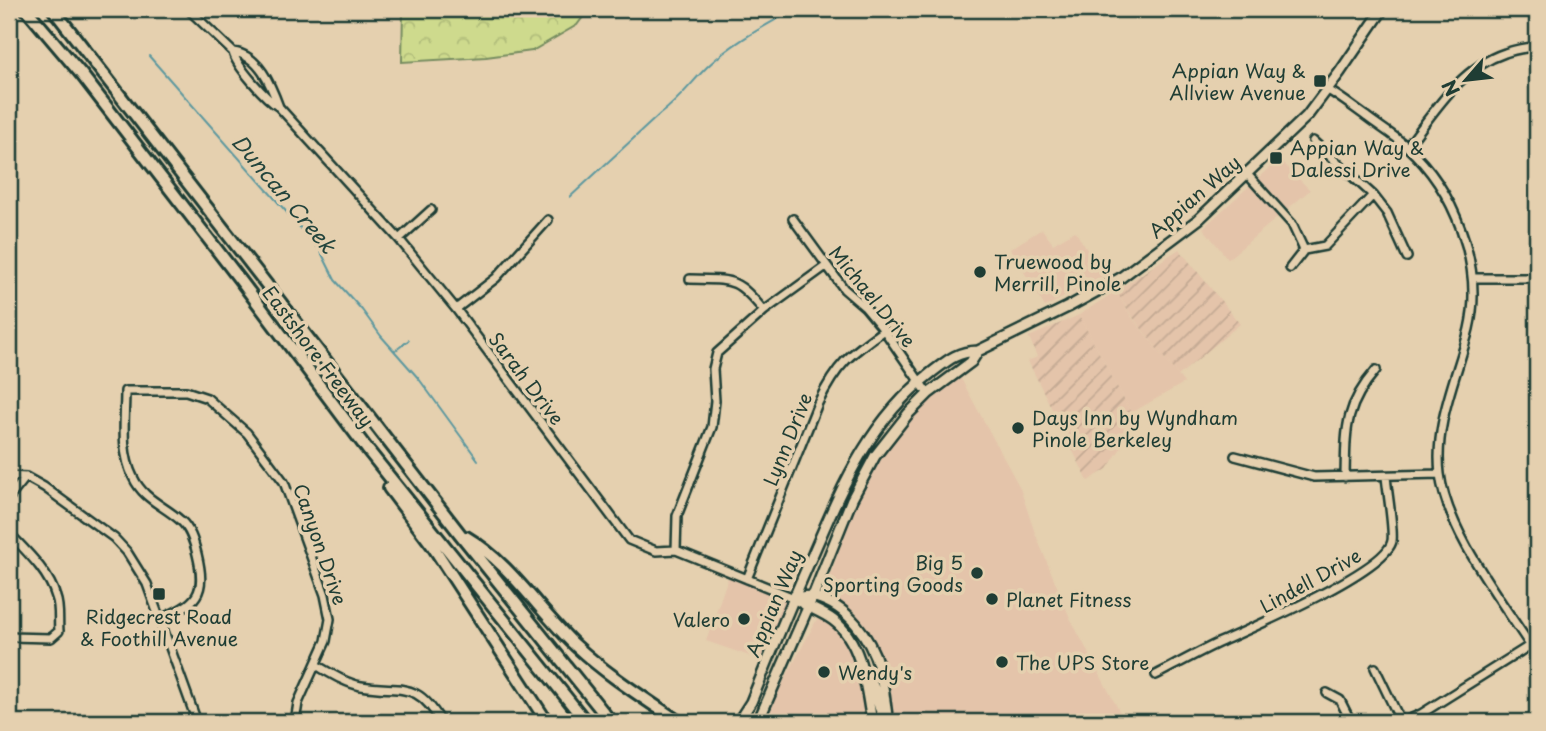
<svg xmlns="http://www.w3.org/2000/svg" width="1546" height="731" font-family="'Playpen Sans',sans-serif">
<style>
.built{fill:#e4c4aa}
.industrial{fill:url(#industrial-furrows)}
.forest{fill:url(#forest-crowns);stroke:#768c60;stroke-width:2}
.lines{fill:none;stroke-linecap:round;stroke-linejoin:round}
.stream{stroke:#5d989f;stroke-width:2}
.minor-casing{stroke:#1f3d34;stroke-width:12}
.major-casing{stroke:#1f3d34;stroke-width:14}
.highway-casing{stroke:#1f3d34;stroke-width:16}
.minor{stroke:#e5d0af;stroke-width:7}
.major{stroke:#e5d0af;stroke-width:9}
.highway{stroke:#e5d0af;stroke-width:10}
.poi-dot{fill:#1f3d34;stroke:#e5d0af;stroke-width:2.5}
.labels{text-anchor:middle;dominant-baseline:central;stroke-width:7;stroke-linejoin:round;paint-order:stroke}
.poi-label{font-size:19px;fill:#1f3d34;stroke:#e5d0af;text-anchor:start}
.street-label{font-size:19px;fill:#1f3d34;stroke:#e5d0af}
.water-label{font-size:21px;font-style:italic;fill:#24453d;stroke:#e5d0af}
</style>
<defs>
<pattern id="industrial-furrows" width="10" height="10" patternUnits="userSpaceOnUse" patternTransform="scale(1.75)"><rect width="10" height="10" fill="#e4c4aa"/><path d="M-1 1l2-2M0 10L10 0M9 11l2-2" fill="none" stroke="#c3a993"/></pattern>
<pattern id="forest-crowns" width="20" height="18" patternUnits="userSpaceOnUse" patternTransform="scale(1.75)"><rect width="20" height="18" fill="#ceda8d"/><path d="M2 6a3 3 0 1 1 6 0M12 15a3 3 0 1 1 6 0" fill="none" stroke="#b0bc7a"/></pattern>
</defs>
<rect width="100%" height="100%" fill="#e5d0af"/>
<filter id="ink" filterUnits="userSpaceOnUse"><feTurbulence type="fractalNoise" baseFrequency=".0143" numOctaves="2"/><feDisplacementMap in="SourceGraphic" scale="14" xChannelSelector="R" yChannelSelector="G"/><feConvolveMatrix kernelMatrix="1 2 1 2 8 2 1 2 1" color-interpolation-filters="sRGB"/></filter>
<g filter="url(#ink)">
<!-- built -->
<path class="built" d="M1279,159L1310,190L1228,259L1203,228Z
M1042,229L1053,244L1075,231L1104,276L1045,307L1010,249Z
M1116,291L1131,316L1184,383L1131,413L1079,315Z
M959,375L1020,488L1035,533L1070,618L1125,722H891L881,656L869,633L829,600L826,589L845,532L867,481L891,443L917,411Z
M729,575L791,600L764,661L706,641Z
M817,619L836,626L854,652L870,722H783L769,709Z"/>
<!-- industrial -->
<path class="industrial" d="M1179,249L1240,324L1178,376L1131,315L1116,291Z
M1079,315L1137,424L1107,469L1088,481L1028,361L1037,357L1029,337Z"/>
<!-- forest -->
<path class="forest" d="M403,9H589L577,25L532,51L486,57L402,62Z"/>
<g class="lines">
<!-- stream -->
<path class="stream" d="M149,56L320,250L335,280L362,310L381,336L419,379L478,460
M570,197L660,114C679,100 691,83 707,67C733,42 765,26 795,9
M396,350L409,340"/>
<!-- minor casing -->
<g class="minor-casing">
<path id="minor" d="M188,9L233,52
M1328,90C1342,98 1354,108 1367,117C1380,127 1394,135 1406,146C1454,189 1484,265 1469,329C1457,377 1434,423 1440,474C1447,533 1505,605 1537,656
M279,107C271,85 259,55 233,52C236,66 266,99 279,107L399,239L456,309L629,540L656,551L676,550L794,598
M1407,147C1435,111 1460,68 1505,53C1515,49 1527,48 1537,46
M1247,174L1292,224L1304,250L1325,246L1373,195L1313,141
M1373,195L1387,213L1407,257
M793,219L844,289L865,307L884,330L928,394
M399,239L431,210
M1290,268L1304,250
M1474,278H1537
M690,279C733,280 736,277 764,311
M456,309L496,278L548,220
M1235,456L1314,477L1440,474
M9,476L26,477L44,487L114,538L127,552L147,584L197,722
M1345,477C1346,430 1344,407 1376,370
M9,498L26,477
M9,533C26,551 49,572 56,597C60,607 58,620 59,631L51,638L9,637
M676,550L677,516L712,427L715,401L713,369L717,353L764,311L826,266
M747,579L818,403C837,364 849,355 884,330
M160,619C197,603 207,595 197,554C194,542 190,528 180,520C163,505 143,499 133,477C120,451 125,419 125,391H186L207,398L247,433L284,482L325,595L330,619L326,641L298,703L295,722
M316,665C330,673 345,683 361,686C402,693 416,679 441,722
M1375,668L1401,722
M1156,675C1177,664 1197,653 1218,643C1249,629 1386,571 1392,541C1394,529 1387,490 1386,476
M1327,693L1340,700L1351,722
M1403,722L1421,714L1537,641"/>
</g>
<!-- major casing -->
<g class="major-casing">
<path id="major" d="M794,598C801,597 809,595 815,597C848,606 870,637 879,668C884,685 885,705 888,722
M794,598C806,607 821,611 833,620C863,642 866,689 872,722
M862,673C879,680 873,705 886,719
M738,722L751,702C771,653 791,603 813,554C843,485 869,421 931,373C948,360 956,352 978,351L1068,307L1119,279L1199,219L1307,116L1340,72L1383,9
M758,722L813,596L852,499L875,456L908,414L928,394L971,362L978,351"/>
</g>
<!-- highway casing -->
<g class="highway-casing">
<path id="highway" d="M26,9L82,75L241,281L367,449L586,722
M53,9L460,534L611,722
M389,488L432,545L547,722
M466,537C510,563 539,611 576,646C607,675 644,698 679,722"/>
</g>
<!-- minor -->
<use href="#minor" class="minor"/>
<!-- major -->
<use href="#major" class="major"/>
<!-- highway -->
<use href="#highway" class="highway"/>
</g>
</g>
<!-- markers -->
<g class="poi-dot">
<rect x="1313" y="74" width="14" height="14" rx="3.5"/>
<rect x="1269" y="151" width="14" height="14" rx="3.5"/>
<circle cx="980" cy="272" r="7"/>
<circle cx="1018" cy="428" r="7"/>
<circle cx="977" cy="573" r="7"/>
<rect x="152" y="587" width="14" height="14" rx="3.5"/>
<circle cx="992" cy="599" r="7"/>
<circle cx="744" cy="619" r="7"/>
<circle cx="1002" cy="662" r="7"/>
<circle cx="824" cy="672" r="7"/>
</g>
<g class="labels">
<!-- poi labels -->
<g class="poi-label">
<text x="1306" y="70" text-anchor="end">Appian Way &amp;<tspan x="1306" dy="22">Allview Avenue</tspan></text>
<text x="1290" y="147">Appian Way &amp;<tspan x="1290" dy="22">Dalessi Drive</tspan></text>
<text x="994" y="261">Truewood by<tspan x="994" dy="22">Merrill, Pinole</tspan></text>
<text x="1032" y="417">Days Inn by Wyndham<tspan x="1032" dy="22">Pinole Berkeley</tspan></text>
<text x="963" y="562" text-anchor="end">Big 5<tspan x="963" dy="22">Sporting Goods</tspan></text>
<text x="1006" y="599">Planet Fitness</text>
<text x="159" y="616" text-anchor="middle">Ridgecrest Road<tspan x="159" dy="22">&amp; Foothill Avenue</tspan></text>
<text x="730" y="619" text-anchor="end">Valero</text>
<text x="1016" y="662">The UPS Store</text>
<text x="838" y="672">Wendy's</text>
</g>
<!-- street labels -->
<g class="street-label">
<text transform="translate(1194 196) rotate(-41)">Appian Way</text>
<text transform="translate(873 296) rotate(51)">Michael Drive</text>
<text transform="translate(319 356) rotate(53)">Eastshore Freeway</text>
<text transform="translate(527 378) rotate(53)">Sarah Drive</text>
<text transform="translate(787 439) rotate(-68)">Lynn Drive</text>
<text transform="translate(321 544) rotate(71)">Canyon Drive</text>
<text transform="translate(1310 580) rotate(-29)">Lindell Drive</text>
<text transform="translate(773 603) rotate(-67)">Appian Way</text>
</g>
<!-- water labels -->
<g class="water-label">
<text transform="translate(285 193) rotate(50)">Duncan Creek</text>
</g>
</g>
<!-- margin -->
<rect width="1546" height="731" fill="none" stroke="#e5d0af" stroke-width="35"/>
<rect x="18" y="18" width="1511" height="696" fill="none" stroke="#1f3d34" stroke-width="2.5" filter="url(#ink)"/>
<!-- north arrow -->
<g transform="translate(1466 80) rotate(242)" stroke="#e5d0af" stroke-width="5" paint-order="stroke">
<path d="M0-5L12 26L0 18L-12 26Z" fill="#1f3d34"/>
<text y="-10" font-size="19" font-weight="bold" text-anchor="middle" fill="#1f3d34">N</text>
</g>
</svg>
